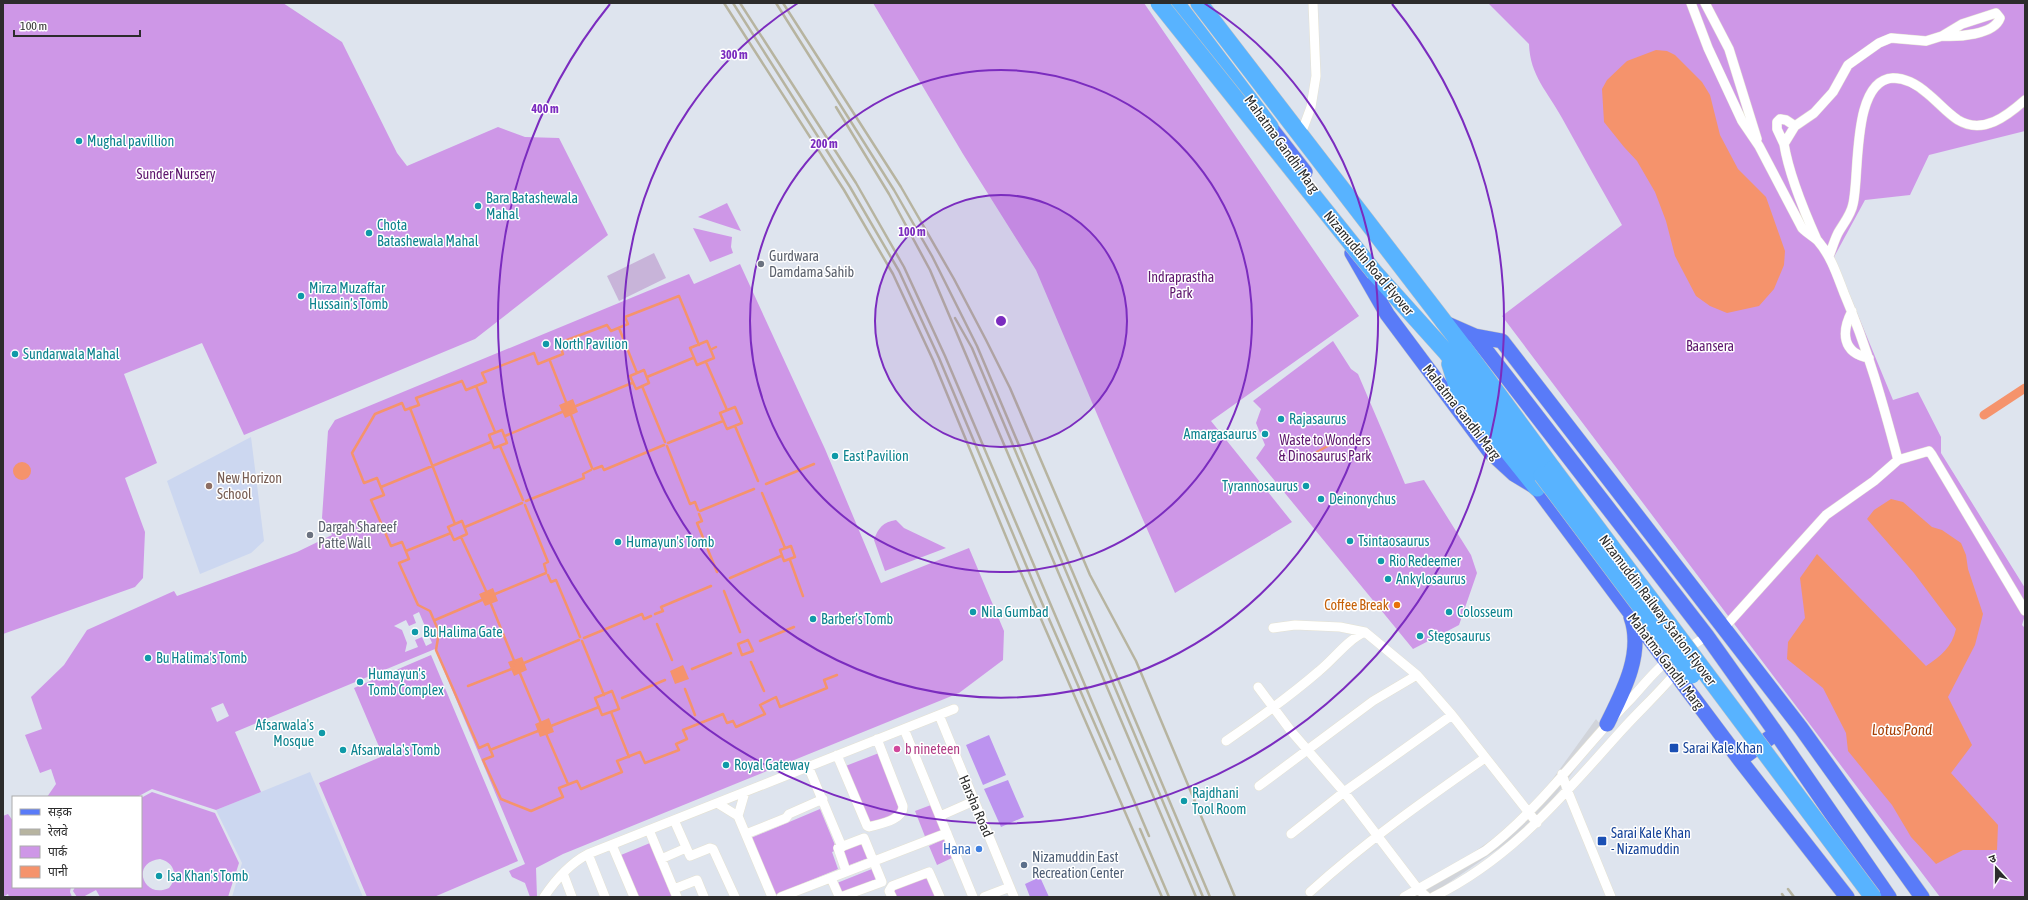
<svg xmlns="http://www.w3.org/2000/svg" width="2028" height="900" font-family="'Asap Condensed','Noto Sans Devanagari',sans-serif">
<style>
.education{fill:#ccd7f0}
.green{fill:#ce97e7;fill-rule:evenodd}
.cemetery{fill:#c8b4d9}
.pitch{fill:#bc93ef}
.plaza{fill:#d1d4da}
.water{fill:#f5936c}
.lines{fill:none;stroke-linecap:round;stroke-linejoin:round}
.stream{stroke:#f5936c;stroke-width:2.5}
.canal{stroke:#f5936c;stroke-width:9}
.street-casing{stroke:#e5e2d3;stroke-width:10}
.primary-casing{stroke:#c4c4c4;stroke-width:16}
.highway-casing{stroke:#c4c4c4;stroke-width:18}
.street{stroke:#fff;stroke-width:9}
.primary{stroke:#597bf8;stroke-width:15}
.highway{stroke:#58b3ff;stroke-width:17}
.rail{stroke:#b7b4a0;stroke-width:2.5}
.highway-bridge-casing{stroke:#c4c4c4;stroke-width:18;stroke-linecap:butt}
.highway-bridge{stroke:#58b3ff;stroke-width:17}
.ring{fill:none;stroke:#7b2cbf;stroke-width:2}
.culture-dot{fill:#0f9aa8;stroke:#fff;stroke-width:1.5}
.worship-dot{fill:#6b7280;stroke:#fff;stroke-width:1.5}
.education-dot{fill:#8d6e63;stroke:#fff;stroke-width:1.5}
.food-dot{fill:#e8710a;stroke:#fff;stroke-width:1.5}
.transit-dot{fill:#1a4fb4;stroke:#fff;stroke-width:1.5}
.hotel-dot{fill:#d1479c;stroke:#fff;stroke-width:1.5}
.shop-dot{fill:#3f7fe0;stroke:#fff;stroke-width:1.5}
.service-dot{fill:#5c6f8a;stroke:#fff;stroke-width:1.5}
.labels{text-anchor:middle;dominant-baseline:central;stroke-width:3;stroke-linejoin:round;paint-order:stroke}
.culture-label{font-size:14px;fill:#0d838f;stroke:#fff;text-anchor:start}
.street-label{font-size:14px;fill:#2c2c2c;stroke:#fff}
.park-label{font-size:14px;fill:#5e176e;stroke:#fff}
.worship-label{font-size:14px;fill:#5b616d;stroke:#fff;text-anchor:start}
.education-label{font-size:14px;fill:#785e54;stroke:#fff;text-anchor:start}
.food-label{font-size:14px;fill:#c56008;stroke:#fff;text-anchor:end}
.transit-label{font-size:14px;fill:#164399;stroke:#fff;text-anchor:start}
.hotel-label{font-size:14px;fill:#b23c85;stroke:#fff;text-anchor:start}
.shop-label{font-size:14px;fill:#366cbe;stroke:#fff;text-anchor:end}
.service-label{font-size:14px;fill:#4e5e75;stroke:#fff;text-anchor:start}
.water-label{font-size:15px;font-style:italic;fill:#a64006;stroke:#fff}
.centre{fill:#7b2cbf;stroke:#fff;stroke-width:2}
.ring-label{font-size:12px;text-anchor:middle;font-weight:bold;fill:#7b2cbf;stroke:#fff;stroke-width:3;stroke-linejoin:round;paint-order:stroke}
</style>
<rect width="100%" height="100%" fill="#dee4ee"/>
<!-- education -->
<path class="education" d="M251,437L264,541L251,553L200,574L167,481Z
M310,772L363,897H232L242,863L216,810Z"/>
<!-- green -->
<path class="green" d="M3,3H283L342,42L397,153L407,166L498,127L525,137L559,138L608,235L475,339L244,435L202,343L124,374L157,463L125,478L145,532L143,578L135,587L3,634Z
M873,3H1144L1359,316L1211,421L1292,522L1175,593L1102,426L1036,270L963,154Z
M1488,3H2025V131L1929,155L1910,195L1865,200L1834,257L1893,400L1918,392L1941,437V453L2025,588V615L2022,625L2025,628V897H1940L1502,316L1622,225C1602,190 1582,154 1562,118C1548,92 1530,76 1529,44Z
M727,203L741,231L698,217Z
M693,228L732,237L731,247L733,253L710,262Z
M740,264L825,449L881,583L969,548L1004,631L1003,660L959,693L563,854L536,868L537,897H530L525,883L512,877L509,871L525,864L435,649L235,732L261,792L216,810L152,789L137,797H47L56,784L51,769L40,773L25,735L42,729L31,697L64,665L87,630L174,591L177,596L297,552L332,535L322,518L328,431L335,420L689,274L694,284ZM419,612L432,643L426,646L422,637L415,640L418,647L405,652L407,643L402,630L394,626L406,620L409,626L416,623L413,615ZM223,703L229,716L217,722L211,708Z
M1333,341L1351,369L1358,374L1405,484L1424,480L1471,555L1477,573L1459,625L1413,649L1256,458L1265,445L1256,423L1261,409L1253,401Z
M896,520L904,528L946,548L885,571L874,540C878,528 883,522 896,520Z
M431,655L518,861L434,897H367L319,783L383,756L354,688Z
M879,753L900,806L898,813L872,827L843,767Z
M152,792L215,813L239,863L228,897H100L96,890L83,897H77L73,891L75,887H141V798ZM160,859C174,862 179,876 169,888C143,900 130,862 160,859Z
M931,805L942,832L926,839L915,811Z
M820,809L837,850L832,852L838,869L775,895L751,838Z
M8,814L13,821V887H71L70,892L72,897H9L8,894L3,897V816Z
M944,839L952,858L937,865L929,846Z
M650,843L672,897H639L621,855Z
M862,843L868,858L847,866L841,851Z
M872,869L876,879L841,894L837,883Z
M929,874L938,897H894L891,890Z"/>
<!-- cemetery -->
<path class="cemetery" d="M654,253L666,278L619,301L607,276Z"/>
<!-- pitch -->
<path class="pitch" d="M989,735L1006,775L983,785L966,745Z
M1008,780L1024,817L1001,827L984,789Z
M1040,877L1049,897H1030L1025,884Z"/>
<!-- plaza -->
<path class="plaza" d="M1596,719L1604,729L1536,823L1428,897H1409L1526,816Z"/>
<!-- water -->
<path class="water" d="M1656,50L1667,51L1675,55L1702,82L1710,95L1720,135L1738,169L1766,197L1785,251L1784,265L1774,289L1759,306L1727,313L1710,306L1696,296L1675,256L1666,221L1655,192L1637,161L1624,147L1604,122L1602,89L1607,80L1627,61Z
M573,399L578,412L565,418L559,405Z
M13 471a9 9 0 1 1 18 0a9 9 0 1 1-18 0Z
M1891,499L1903,502L1932,527L1942,530L1961,543L1966,555L1968,569L1983,614L1975,645L1948,697L1972,745L1951,773L1998,825L1997,850H1963L1936,864L1911,837L1892,805L1848,751L1846,733L1823,688L1787,659L1788,642L1805,618L1800,578L1817,554L1926,666C1941,656 1952,647 1956,629L1914,573L1867,519L1874,510Z
M493,588L498,601L485,606L479,594Z
M522,657L527,670L514,676L508,662Z
M683,665L689,679L675,684L670,671Z
M549,718L554,732L540,737L535,724Z"/>
<g class="lines">
<!-- stream -->
<path class="stream" d="M619,328L637,373
M707,341L714,358L697,365L690,348Z
M699,345L679,296L625,317L628,324L611,331L607,325L559,343L563,354L538,364L534,353L482,373L486,382L466,390L462,381L416,398L419,405L405,410L402,403L375,414L352,453L364,483L377,478L384,495L371,500L391,546L402,542L409,559L399,563L418,605L430,611L439,632L436,650L479,748L488,744L493,756L483,760L501,799L531,811L563,797L559,788L577,781L581,789L622,772L617,761L640,752L645,763L679,750L676,744L687,739L683,730L723,714L727,723L733,721L736,727L765,714L760,705L776,697L780,707L827,688L824,680L837,675
M712,349L716,347
M550,361L566,402
M706,362L727,410
M644,370L649,383L636,389L630,376Z
M647,377L693,358
M476,386L495,432
M642,386L665,442
M576,406L632,383
M735,407L742,423L727,429L720,413Z
M410,408L455,524
M571,415L592,468
M735,426L758,481
M502,430L507,443L494,448L489,435Z
M505,436L562,412
M668,443L723,421
M500,446L523,500
M667,446L690,504L695,502L698,510
M1308,457L1333,443
M594,469L602,466L604,470L664,445
M766,484L814,464
M381,487L491,442
M762,493L785,548
M526,501L584,478L583,474L591,470
M525,505L548,562L544,564L546,571
M700,511L754,489
M699,514L702,521L697,523L717,572
M462,521L467,534L454,540L448,527Z
M465,527L522,503
M461,537L486,591
M791,546L795,557L784,561L780,550Z
M406,551L451,533
M790,560L803,596
M548,575L551,582L556,580L580,637
M730,578L781,556
M724,591L740,632
M495,594L546,573
M491,604L515,663
M655,614L663,611L661,607L711,586
M435,620L482,600
M657,624L672,660
M584,638L642,614L644,619L651,616
M748,640L753,651L742,655L738,644Z
M582,641L604,695
M760,641L794,627
M751,662L764,691
M524,663L579,640
M692,669L731,653
M519,671L541,723
M468,686L514,668
M685,689L695,715
M612,691L619,709L602,715L595,698Z
M622,698L665,680
M611,712L629,757
M551,726L599,707
M545,731L568,784
M490,750L538,731"/>
<!-- canal -->
<path class="canal" d="M1984,415L2025,388"/>
<!-- street casing -->
<g class="street-casing">
<path id="street" d="M1691,3L1708,48L1742,121L1759,146L1802,228C1807,233 1815,238 1818,241C1831,256 1837,275 1844,293C1867,347 1883,403 1898,460L1874,481L1826,515L1723,629
M1705,3L1729,49L1757,139
M1301,134L1311,107L1316,76L1313,3
M1784,144L1777,129V122L1780,119L1786,120L1795,126
M1817,240C1804,211 1789,175 1784,144L1795,126L1814,113L1833,92L1848,65L1879,43L1891,38L1926,41L1942,36L1962,24L1996,13L2000,18C1994,35 1958,37 1942,36
M1829,256C1832,249 1834,241 1838,233C1843,224 1851,215 1853,204C1860,176 1851,80 1893,78C1907,78 1918,85 1928,94C1938,102 1947,113 1958,120C1983,135 2007,116 2025,100
M1852,311C1841,332 1842,353 1869,358
M1898,460L1929,451L1932,455L2025,611
M1273,628L1295,625L1340,627L1365,632L1417,675L1452,715L1537,823
M1685,650L1707,636
M1258,687L1291,731L1344,792L1418,889L1427,897
M939,715L1014,897
M904,729L973,897
M1226,741C1258,719 1289,697 1319,671C1334,659 1347,640 1365,632
M837,755L867,826L869,827C879,824 904,820 903,806L877,739
M808,766L842,847
M1562,774L1568,792L1611,897
M1259,786L1373,701L1417,675
M717,803L738,816L772,897
M738,816L745,792
M940,816L974,801
M674,820L690,856L710,848L713,849L735,897
M649,830L677,897
M746,834L786,818L789,814L823,799
M1291,834L1344,792L1452,715
M612,845L634,897
M588,854L605,897
M661,859L686,848
M563,873L572,897
M831,878L838,894L841,897L882,882L864,838L838,848L846,871
M674,889L697,880L704,897
M1310,892C1365,842 1425,800 1485,758
M544,897C556,879 569,864 588,854L954,709
M781,897L947,833
M892,897L889,891L892,886L929,872L940,897
M984,897L1010,887
M1404,897L1485,851C1538,811 1581,751 1627,703C1641,689 1654,670 1670,659
M1433,897C1513,858 1564,794 1622,730C1640,710 1661,691 1678,670"/>
</g>
<!-- primary casing -->
<g class="primary-casing">
<path id="primary" d="M1270,127L1305,172
M1352,253L1387,314L1490,452L1514,474L1537,488L1740,760L1847,897
M1443,322L1475,336L1478,340L1707,636L1776,733L1889,897
M1475,336L1502,341L1801,728L1922,897
M1607,724C1623,692 1644,653 1631,617
M1740,760L1776,733"/>
</g>
<!-- highway casing -->
<g class="highway-casing">
<path id="highway" d="M1176,3L1270,127
M1199,3L1464,348L1553,469
M1375,273L1446,352L1542,475
M1450,364L1458,389L1537,488"/>
</g>
<!-- street -->
<use href="#street" class="street"/>
<!-- primary -->
<use href="#primary" class="primary"/>
<!-- highway -->
<use href="#highway" class="highway"/>
<!-- rail -->
<path class="rail" d="M724,3L844,190L893,274L933,360L1021,573L1162,897
M733,3L850,187L899,271L939,358L1039,596L1110,759
M740,3L856,183L904,267L945,356L1149,836
M776,3L894,190L932,256L977,346L1210,897
M783,3L901,187L954,279L986,340L1010,388L1090,575L1136,661L1235,897
M836,107L889,194L930,270L1196,897
M955,318L972,348L1203,897
M1140,829L1169,897
M1788,889L1794,897
M1782,894L1784,897"/>
<!-- highway-bridge casing -->
<g class="highway-bridge-casing">
<path id="highway-bridge" d="M1159,3L1375,273
M1553,469L1873,897
M1542,475L1692,675"/>
</g>
<!-- highway-bridge -->
<use href="#highway-bridge" class="highway-bridge"/>
</g>
<!-- distance rings -->
<circle cx="1001" cy="321" r="126" fill="#7b2cbf" fill-opacity=".12"/>
<g class="ring">
<circle cx="1001" cy="321" r="126"/>
<circle cx="1001" cy="321" r="251"/>
<path d="M1204 3A377 377 0 1 1 798 3"/>
<path d="M1392 4A503 503 0 1 1 610 4"/>
</g>
<!-- markers -->
<g class="culture-dot">
<circle cx="79" cy="141" r="4"/>
<circle cx="478" cy="206" r="4"/>
<circle cx="369" cy="233" r="4"/>
<circle cx="301" cy="296" r="4"/>
<circle cx="546" cy="344" r="4"/>
<circle cx="15" cy="354" r="4"/>
<circle cx="1281" cy="419" r="4"/>
<circle cx="1265" cy="434" r="4"/>
<circle cx="835" cy="456" r="4"/>
<circle cx="1306" cy="486" r="4"/>
<circle cx="1321" cy="499" r="4"/>
<circle cx="1350" cy="541" r="4"/>
<circle cx="618" cy="542" r="4"/>
<circle cx="1381" cy="561" r="4"/>
<circle cx="1388" cy="579" r="4"/>
<circle cx="973" cy="612" r="4"/>
<circle cx="1449" cy="612" r="4"/>
<circle cx="813" cy="619" r="4"/>
<circle cx="415" cy="632" r="4"/>
<circle cx="1420" cy="636" r="4"/>
<circle cx="148" cy="658" r="4"/>
<circle cx="360" cy="682" r="4"/>
<circle cx="322" cy="733" r="4"/>
<circle cx="343" cy="750" r="4"/>
<circle cx="726" cy="765" r="4"/>
<circle cx="1184" cy="801" r="4"/>
<circle cx="159" cy="876" r="4"/>
</g>
<g class="worship-dot">
<circle cx="761" cy="264" r="4"/>
<circle cx="310" cy="535" r="4"/>
</g>
<circle class="education-dot" cx="209" cy="486" r="4"/>
<circle class="food-dot" cx="1397" cy="605" r="4"/>
<g class="transit-dot">
<rect x="1669" y="743" width="10" height="10" rx="2"/>
<rect x="1597" y="836" width="10" height="10" rx="2"/>
</g>
<circle class="hotel-dot" cx="897" cy="749" r="4"/>
<circle class="shop-dot" cx="979" cy="849" r="4"/>
<circle class="service-dot" cx="1024" cy="865" r="4"/>
<g class="labels">
<!-- culture labels -->
<g class="culture-label">
<text x="87" y="141">Mughal pavillion</text>
<text x="486" y="198">Bara Batashewala<tspan x="486" dy="16">Mahal</tspan></text>
<text x="377" y="225">Chota<tspan x="377" dy="16">Batashewala Mahal</tspan></text>
<text x="309" y="288">Mirza Muzaffar<tspan x="309" dy="16">Hussain’s Tomb</tspan></text>
<text x="554" y="344">North Pavilion</text>
<text x="23" y="354">Sundarwala Mahal</text>
<text x="1289" y="419">Rajasaurus</text>
<text x="1257" y="434" text-anchor="end">Amargasaurus</text>
<text x="843" y="456">East Pavilion</text>
<text x="1298" y="486" text-anchor="end">Tyrannosaurus</text>
<text x="1329" y="499">Deinonychus</text>
<text x="1358" y="541">Tsintaosaurus</text>
<text x="626" y="542">Humayun's Tomb</text>
<text x="1389" y="561">Rio Redeemer</text>
<text x="1396" y="579">Ankylosaurus</text>
<text x="981" y="612">Nila Gumbad</text>
<text x="1457" y="612">Colosseum</text>
<text x="821" y="619">Barber's Tomb</text>
<text x="423" y="632">Bu Halima Gate</text>
<text x="1428" y="636">Stegosaurus</text>
<text x="156" y="658">Bu Halima's Tomb</text>
<text x="368" y="674">Humayun's<tspan x="368" dy="16">Tomb Complex</tspan></text>
<text x="314" y="725" text-anchor="end">Afsarwala's<tspan x="314" dy="16">Mosque</tspan></text>
<text x="351" y="750">Afsarwala's Tomb</text>
<text x="734" y="765">Royal Gateway</text>
<text x="1192" y="793">Rajdhani<tspan x="1192" dy="16">Tool Room</tspan></text>
<text x="167" y="876">Isa Khan's Tomb</text>
</g>
<!-- street labels -->
<g class="street-label">
<text transform="translate(1282 144) rotate(54)">Mahatma Gandhi Marg</text>
<text transform="translate(1369 263) rotate(50)">Nizamuddin Road Flyover</text>
<text transform="translate(1462 412) rotate(52)">Mahatma Gandhi Marg</text>
<text transform="translate(1658 610) rotate(53)">Nizamuddin Railway Station Flyover</text>
<text transform="translate(1666 661) rotate(53)">Mahatma Gandhi Marg</text>
<text transform="translate(976 806) rotate(67)">Harsha Road</text>
</g>
<!-- park labels -->
<g class="park-label">
<text x="176" y="174">Sunder Nursery</text>
<text x="1181" y="277">Indraprastha<tspan x="1181" dy="16">Park</tspan></text>
<text x="1710" y="346">Baansera</text>
<text x="1325" y="440">Waste to Wonders<tspan x="1325" dy="16">&amp; Dinosaurus Park</tspan></text>
</g>
<!-- worship labels -->
<g class="worship-label">
<text x="769" y="256">Gurdwara<tspan x="769" dy="16">Damdama Sahib</tspan></text>
<text x="318" y="527">Dargah Shareef<tspan x="318" dy="16">Patte Wall</tspan></text>
</g>
<!-- education labels -->
<g class="education-label">
<text x="217" y="478">New Horizon<tspan x="217" dy="16">School</tspan></text>
</g>
<!-- food labels -->
<g class="food-label">
<text x="1389" y="605">Coffee Break</text>
</g>
<!-- transit labels -->
<g class="transit-label">
<text x="1683" y="748">Sarai Kale Khan</text>
<text x="1611" y="833">Sarai Kale Khan<tspan x="1611" dy="16">- Nizamuddin</tspan></text>
</g>
<!-- hotel labels -->
<g class="hotel-label">
<text x="905" y="749">b nineteen</text>
</g>
<!-- shop labels -->
<g class="shop-label">
<text x="971" y="849">Hana</text>
</g>
<!-- service labels -->
<g class="service-label">
<text x="1032" y="857">Nizamuddin East<tspan x="1032" dy="16">Recreation Center</tspan></text>
</g>
<!-- water labels -->
<g class="water-label">
<text x="1902" y="729">Lotus Pond</text>
</g>
</g>
<circle cx="1001" cy="321" r="6" class="centre"/>
<g class="ring-label">
<text x="734" y="59">300 m</text>
<text x="545" y="113">400 m</text>
<text x="824" y="148">200 m</text>
<text x="912" y="236">100 m</text>
</g>
<!-- border -->
<rect width="2028" height="900" fill="none" stroke="#2c2c2c" stroke-width="8"/>
<!-- legend -->
<rect x="12" y="796" width="130" height="92" fill="#ffffff" stroke="#ababab"/>
<rect x="20" y="809" width="20" height="6" fill="#597bf8" stroke="#ababab"/>
<text x="48" y="816" font-size="12" fill="#2c2c2c">सड़क</text>
<rect x="20" y="829" width="20" height="6" fill="#b7b4a0" stroke="#ababab"/>
<text x="48" y="836" font-size="12" fill="#2c2c2c">रेलवे</text>
<rect x="20" y="846" width="20" height="12" fill="#ce97e7" stroke="#ababab"/>
<text x="48" y="856" font-size="12" fill="#2c2c2c">पार्क</text>
<rect x="20" y="866" width="20" height="12" fill="#f5936c" stroke="#ababab"/>
<text x="48" y="876" font-size="12" fill="#2c2c2c">पानी</text>
<!-- north arrow -->
<g transform="translate(1996 868) rotate(339)" stroke="#ffffff" stroke-width="3" paint-order="stroke">
<path d="M0-3L7 15L0 10L-7 15Z" fill="#2c2c2c"/>
<text y="-6" font-size="11" font-weight="bold" text-anchor="middle" fill="#2c2c2c">उ</text>
</g>
<!-- scale -->
<path d="M14 30v6h126v-6" fill="none" stroke="#2c2c2c" stroke-width="2"/>
<text x="20" y="30" font-size="12" fill="#2c2c2c" stroke="#ffffff" stroke-width="3" paint-order="stroke">100 m</text>
</svg>
